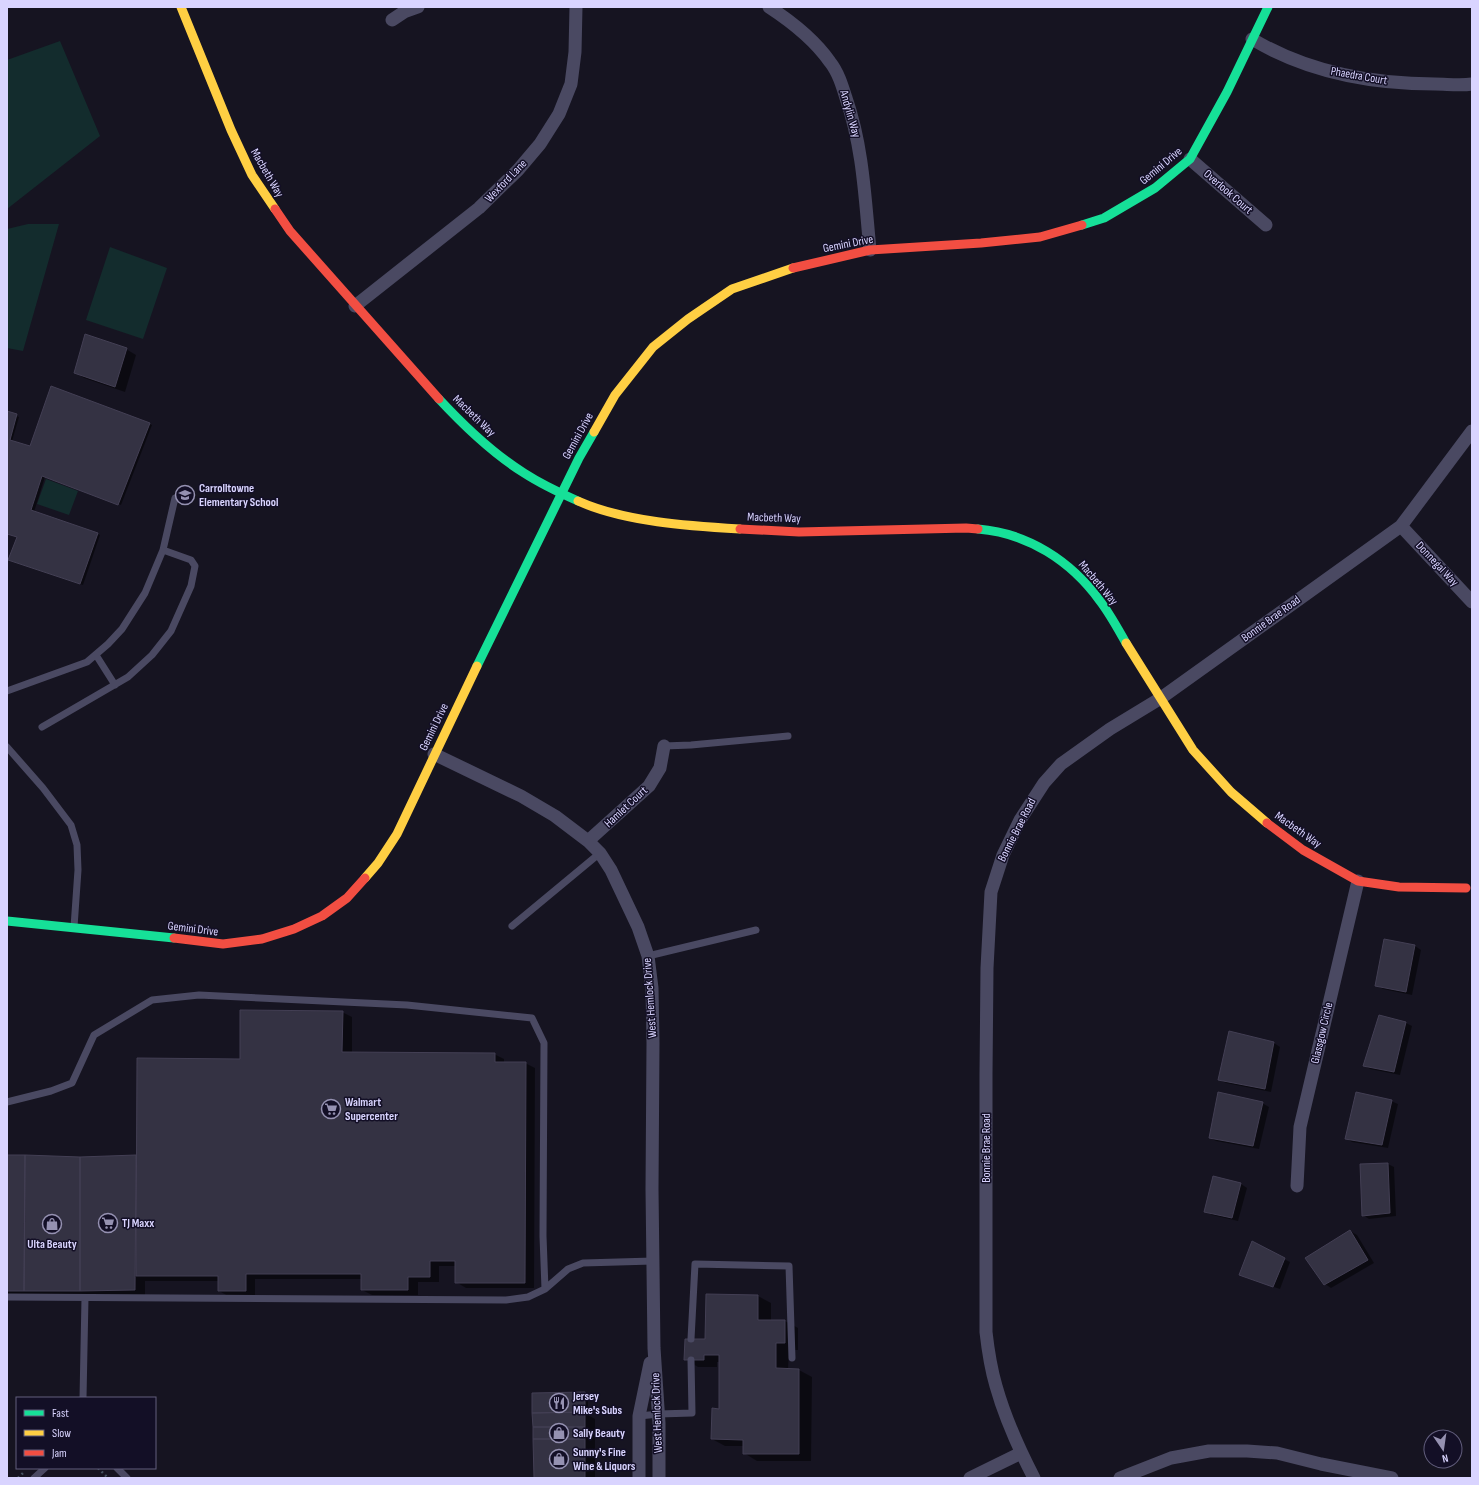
<svg xmlns="http://www.w3.org/2000/svg" width="1479" height="1485" font-family="'Sofia Sans Condensed',sans-serif">
<style>
.green{fill:#132c2d}
.shadow{fill:#0007}
.building{fill:#343243;stroke:#433f54}
.lines{fill:none;stroke-linecap:round;stroke-linejoin:round}
.path{stroke:#44505f;stroke-width:2.5;stroke-dasharray:2 3;stroke-linecap:butt}
.lane{stroke:#4a4962;stroke-width:7}
.street{stroke:#4a4962;stroke-width:13}
.fast{stroke:#16e098;stroke-width:9}
.slow{stroke:#ffcf43;stroke-width:9}
.jam{stroke:#f24e42;stroke-width:9}
.labels{text-anchor:middle;dominant-baseline:central;stroke-width:3;stroke-linejoin:round;paint-order:stroke}
.street-label{font-size:12px;fill:#d9d4ff;stroke:#130f26}
.poi-label{font-size:12px;font-weight:bold;fill:#d9d4ff;stroke:#130f26;text-anchor:start}
</style>
<rect width="100%" height="100%" fill="#161421"/>
<!-- green -->
<path class="green" d="M60,41L100,136L7,209V60Z
M28,224H59L23,351L7,348V229Z
M110,247L167,268L143,339L86,320Z
M46,479L78,491L69,515L37,504Z"/>
<!-- shadow -->
<path class="shadow" d="M126,349L136,355L125,392L84,378L75,372Z
M52,387L152,425L121,505L45,477L34,512L100,535L83,585L12,561L18,537L7,534V412L19,417L12,441L31,447Z
M1385,940L1415,946L1421,950L1412,995L1383,989L1376,985Z
M342,1012L352,1017V1053L494,1054L504,1059V1063H525L535,1068L534,1288H466L456,1282V1266H439V1282H418V1295H372L362,1290V1279H255V1296H228L219,1291V1281H145V1295L7,1296V1157L80,1158L137,1156L241,1060Z
M1379,1016L1406,1023L1412,1026L1400,1075L1370,1069L1364,1065Z
M1230,1032L1274,1043L1280,1047L1271,1092L1226,1083L1220,1080Z
M1391,1101L1398,1104L1388,1148L1352,1142L1346,1138Z
M1262,1103L1269,1107L1259,1149L1216,1141L1210,1138Z
M1388,1164L1394,1167L1396,1216L1369,1219L1363,1215L1361,1165Z
M1241,1184L1247,1188L1238,1221L1212,1215L1206,1211Z
M1350,1231L1357,1235L1374,1263L1331,1288L1325,1284Z
M1284,1259L1290,1262L1280,1289L1247,1278L1240,1274Z
M758,1296L771,1303V1321H785L798,1328V1350H789L788,1369L799,1370L812,1377L811,1461H757L744,1453V1446H725L712,1439L720,1410V1362H717V1367H698L685,1359Z
M585,1393L588,1395V1415L595,1419V1478H535Z"/>
<!-- building -->
<path class="building" d="M85,334L127,348L115,387L74,373Z
M51,386L150,423L118,505L42,476L31,510L98,533L80,584L8,560L17,537L7,534V411L17,414L10,440L30,446Z
M1384,939L1415,945L1406,992L1375,986Z
M240,1010L343,1011L342,1052L495,1053V1062H526L525,1283H455V1261H430V1277H408V1290H361V1274H246V1291H218V1276H136L137,1058L240,1059Z
M1379,1015L1406,1022L1394,1072L1363,1066Z
M1229,1031L1274,1042L1265,1089L1218,1080Z
M1218,1092L1263,1102L1253,1146L1209,1138Z
M1356,1092L1392,1100L1382,1145L1345,1139Z
M7,1155H25L24,1291H7Z
M25,1155L80,1157V1291H24Z
M136,1155L135,1290L80,1291V1157Z
M1388,1163L1390,1213L1362,1216L1360,1164Z
M1213,1176L1241,1183L1232,1218L1204,1212Z
M1350,1230L1368,1260L1324,1285L1305,1258Z
M1252,1241L1285,1258L1273,1287L1239,1275Z
M706,1294L758,1295V1320H785V1343H776V1368L799,1369V1454H743V1440L711,1439L712,1408L719,1409V1355H704V1360H684L685,1339H705Z
M585,1392V1412L532,1413V1393Z
M585,1412V1427H533L532,1413Z
M533,1427H585V1439H533Z
M533,1439H585V1478H534Z"/>
<g class="lines">
<!-- path -->
<path class="path" d="M98,1468L108,1478
M18,1478L25,1471"/>
<!-- lane -->
<path class="lane" d="M96,655L115,685
M7,691L87,662L108,644L122,629L145,593L163,550L175,498
M42,727L128,677L152,655L171,631L191,586L195,566L191,560L163,550
M664,746L691,745L788,736
M7,747L43,788L71,825L77,845L78,870L74,927
M512,926L600,853
M648,956L756,930
M7,1102L51,1091L72,1083L94,1035L152,1000L199,995L407,1005L532,1018L544,1043L543,1236L545,1289
M7,1297L506,1300L528,1297L545,1289L568,1269L583,1263L653,1261
M691,1339L695,1264L789,1266L792,1358
M83,1398L85,1298
M639,1416L659,1414L692,1413L691,1360
M117,1468L127,1478
M34,1478L45,1468"/>
<!-- street -->
<path class="street" d="M769,7C792,22 814,39 830,62C838,72 842,85 846,98C863,147 865,199 870,250
M392,20L404,12L418,7
M1252,39C1307,72 1372,84 1435,84C1447,84 1460,86 1472,84
M1190,159L1266,225
M355,306L479,208L518,170L540,144L559,114L571,84L575,52L576,7
M1401,526L1472,602
M434,754L521,796L555,816L588,841L600,853L611,870L638,927L648,956L652,988L653,1043L652,1189L654,1348L659,1423V1478
M588,841L649,786L660,768L664,746
M1297,1186L1300,1127L1358,881
M639,1478V1416L650,1363
M970,1478L1021,1453
M1034,1478C1019,1449 1005,1418 996,1386C991,1369 988,1350 986,1332V1074L987,968L991,892L1003,855L1020,820L1044,783L1061,764L1110,729L1161,698L1401,526L1472,431
M1120,1478L1171,1458L1209,1451H1247L1277,1453L1321,1464L1392,1478"/>
<!-- fast -->
<path class="fast" d="M1082,225L1104,218L1155,188L1190,159L1227,92L1268,7
M439,399C465,427 492,453 524,473C541,484 560,493 578,501
M978,529C1028,533 1071,561 1100,601C1110,614 1118,629 1126,643
M477,666L579,458L594,432
M7,921L174,938"/>
<!-- slow -->
<path class="slow" d="M181,7L231,130L252,175L275,209
M594,432L615,395L653,347L688,319L732,289L793,268
M578,501C625,522 689,526 740,529
M1126,643L1193,750L1231,792L1267,823
M365,878L378,863L397,834L477,666"/>
<!-- jam -->
<path class="jam" d="M275,209L290,231L439,399
M793,268L870,250L981,243L1040,237L1082,225
M740,529L799,532L966,528L978,529
M1267,823L1303,850L1358,881L1399,887L1466,888
M174,938L223,944L262,939L294,929L322,916L347,898L365,878"/>
</g>
<!-- icons -->
<defs>
<g id="school-ring" transform="scale(1)"><circle r="9.5" fill="#130f26" stroke="#9591b1" stroke-width="1.5"/><path d="M0-5L7-2L0 1L-7-2ZM-4 1L0 2.5L4 1V4Q0 6-4 4Z" fill="#9591b1"/></g>
<g id="supermarket-ring" transform="scale(1)"><circle r="9.5" fill="#130f26" stroke="#9591b1" stroke-width="1.5"/><path d="M-6-5.5h2.5l.6 2H6L4.5 2H-2.5L-4.4-4H-6ZM-1.5 3.2a1.3 1.3 0 1 0 .1 0ZM3 3.2a1.3 1.3 0 1 0 .1 0Z" fill="#9591b1"/></g>
<g id="shop-ring" transform="scale(1)"><circle r="9.5" fill="#130f26" stroke="#9591b1" stroke-width="1.5"/><path d="M-5-2.5h2.3a2.7 3.5 0 0 1 5.4 0H5L5.5 6h-11ZM-1.5-2.5h3a1.5 2.3 0 0 0-3 0Z" fill="#9591b1"/></g>
<g id="restaurant-ring" transform="scale(1)"><circle r="9.5" fill="#130f26" stroke="#9591b1" stroke-width="1.5"/><path d="M-5-6h1v4h1v-4h1v4h1v-4h1v5L-1.5 .5V6h-2V.5L-5-1ZM5-6V6H3V1.5H1.5Q1.5-4 5-6Z" fill="#9591b1"/></g>
</defs>
<g fill-rule="evenodd">
<use href="#school-ring" x="185" y="495"/>
<use href="#supermarket-ring" x="331" y="1109"/>
<use href="#supermarket-ring" x="108" y="1223"/>
<use href="#shop-ring" x="52" y="1224"/>
<use href="#restaurant-ring" x="559" y="1403"/>
<use href="#shop-ring" x="559" y="1433"/>
<use href="#shop-ring" x="559" y="1459"/>
</g>
<g class="labels">
<!-- street labels -->
<g class="street-label">
<text transform="translate(1359 76) rotate(10)">Phaedra Court</text>
<text transform="translate(850 114) rotate(74)">Andylin Way</text>
<text transform="translate(1161 166) rotate(-40)">Gemini Drive</text>
<text transform="translate(267 173) rotate(60)">Macbeth Way</text>
<text transform="translate(506 181) rotate(-46)">Wexford Lane</text>
<text transform="translate(1228 192) rotate(41)">Overlook Court</text>
<text transform="translate(848 244) rotate(-11)">Gemini Drive</text>
<text transform="translate(474 416) rotate(44)">Macbeth Way</text>
<text transform="translate(578 436) rotate(-61)">Gemini Drive</text>
<text transform="translate(774 518) rotate(2)">Macbeth Way</text>
<text transform="translate(1437 564) rotate(47)">Donnegal Way</text>
<text transform="translate(1098 583) rotate(50)">Macbeth Way</text>
<text transform="translate(1271 619) rotate(-36)">Bonnie Brae Road</text>
<text transform="translate(434 727) rotate(-64)">Gemini Drive</text>
<text transform="translate(626 807) rotate(-43)">Hamlet Court</text>
<text transform="translate(1017 830) rotate(-63)">Bonnie Brae Road</text>
<text transform="translate(1298 830) rotate(35)">Macbeth Way</text>
<text transform="translate(193 929) rotate(7)">Gemini Drive</text>
<text transform="translate(650 998) rotate(-94)">West Hemlock Drive</text>
<text transform="translate(1322 1033) rotate(-77)">Glassgow Circle</text>
<text transform="translate(986 1148) rotate(-90)">Bonnie Brae Road</text>
<text transform="translate(657 1413) rotate(-92)">West Hemlock Drive</text>
</g>
<!-- poi labels -->
<g class="poi-label">
<text x="199" y="488">Carrolltowne<tspan x="199" dy="14">Elementary School</tspan></text>
<text x="345" y="1102">Walmart<tspan x="345" dy="14">Supercenter</tspan></text>
<text x="122" y="1223">TJ Maxx</text>
<text x="52" y="1244" text-anchor="middle">Ulta Beauty</text>
<text x="573" y="1396">Jersey<tspan x="573" dy="14">Mike's Subs</tspan></text>
<text x="573" y="1433">Sally Beauty</text>
<text x="573" y="1452">Sunny's Fine<tspan x="573" dy="14">Wine &amp; Liquors</tspan></text>
</g>
</g>
<!-- border -->
<rect width="1479" height="1485" fill="none" stroke="#d9d4ff" stroke-width="16"/>
<!-- legend -->
<rect x="16" y="1397" width="140" height="72" fill="#130f26" stroke="#625e7d"/>
<rect x="24" y="1410" width="20" height="6" fill="#16e098" stroke="#625e7d"/>
<text x="52" y="1417" font-size="12" fill="#d9d4ff">Fast</text>
<rect x="24" y="1430" width="20" height="6" fill="#ffcf43" stroke="#625e7d"/>
<text x="52" y="1437" font-size="12" fill="#d9d4ff">Slow</text>
<rect x="24" y="1450" width="20" height="6" fill="#f24e42" stroke="#625e7d"/>
<text x="52" y="1457" font-size="12" fill="#d9d4ff">Jam</text>
<!-- north arrow -->
<g transform="translate(1443 1449) rotate(167)"><circle r="19" fill="#130f26" stroke="#625e7d"/>
<path d="M0-3L7 15L0 10L-7 15Z" fill="#9591b1"/>
<text y="-6" font-size="11" font-weight="bold" text-anchor="middle" fill="#d9d4ff">N</text>
</g>
</svg>
